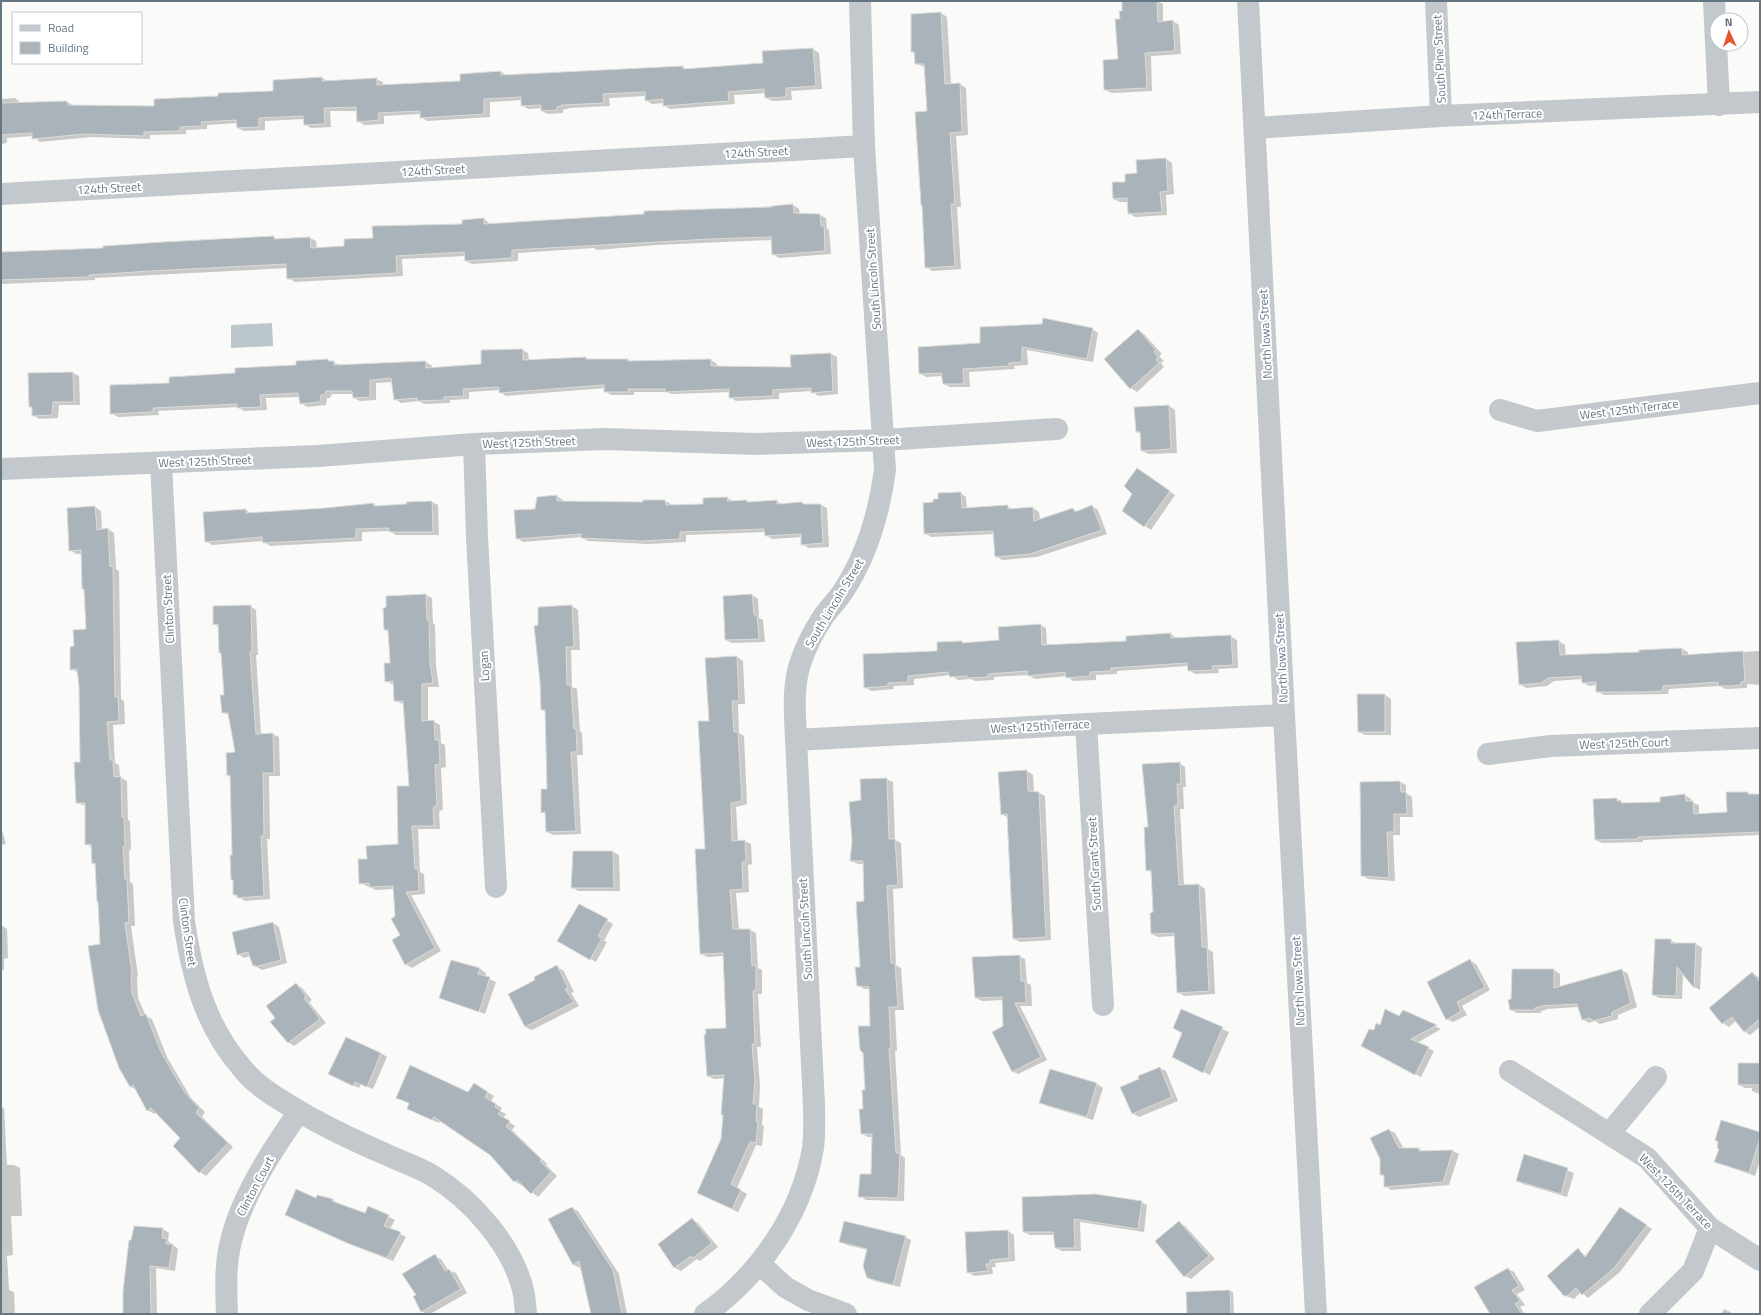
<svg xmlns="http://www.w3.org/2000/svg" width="1761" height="1315" font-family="'Titillium Web',sans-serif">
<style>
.water{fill:#bbc7cb}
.shadow{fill:#0003}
.building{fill:#aab3b9;stroke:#dcdcda}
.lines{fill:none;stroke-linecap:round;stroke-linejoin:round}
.minor{stroke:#c3c8cc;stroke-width:22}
.labels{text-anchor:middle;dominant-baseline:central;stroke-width:4;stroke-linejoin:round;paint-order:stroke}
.street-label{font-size:12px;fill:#657683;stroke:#fff}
</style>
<rect width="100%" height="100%" fill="#fafaf8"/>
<!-- water -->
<path class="water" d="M272,323L273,346L231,348V325Z"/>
<!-- shadow -->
<path class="shadow" d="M1157,1L1163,4V22L1173,21L1179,25L1181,54L1151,56L1152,91L1112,93L1105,90L1119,60Z
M941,13L947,17L951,85L960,84L966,88L968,135L956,136L961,207H957L961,269L932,271L926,267L928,112L925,67L916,64L915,53L912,51Z
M813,49L819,53L822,89L791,91L792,100L772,101L766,98V93L734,95L735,104L670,109L664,105V103L652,104L646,100V96L609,98L610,106L570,108L563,110V113L548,114L542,111V108L528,109L522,105V100L490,102V117L427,121L421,117V114L384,116V124L364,125L358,121V111H330L331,127L311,128L305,124L304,119L265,121V130L244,131L238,128L237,123L207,125V129L186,130V134L150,135V139L92,137L40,142L33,136L7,138V143L1,144V99L15,98L21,103L67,102L73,105L155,107L220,97L274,92V81L322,78L328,81L376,79L383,82V85L461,82L501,72L507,75L683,67L687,70L764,64Z
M1166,159L1172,163L1174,194L1166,195L1167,215L1135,217L1129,213L1128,202H1120L1114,199L1126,183L1138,174Z
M793,205L799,209L800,214L820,215L826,218L827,229L829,230L831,254L779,258L773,254L772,240L656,245L597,250L594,248L518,253V261L472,264L466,261V256L402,259L403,276L295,282L288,278V268L95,278V280L1,284V252L104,249L274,237L278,240L310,238L316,241L317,249L345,247L374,239L463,225L484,219L490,224Z
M1092,329L1098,333L1093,362L1027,350L1028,365L1014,366L1015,369L969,372L970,387H950L944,384L942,376L926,377L920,373L982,344Z
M1138,330L1144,334L1162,354L1159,356L1164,361L1161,363L1164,367L1137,392L1131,388Z
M522,350L528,353L529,360L586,358L590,360H628L632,362L711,360L717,364V367L792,368L831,354L837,357L838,394L818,396L812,391L779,393V399L736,401L730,397V392L672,394L667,392H634V395H611L605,391V388L506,396L500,392V390L469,392V399L450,400V403L424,404L419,401L401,403L395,399L392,382L376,383V400L360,401L354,398V394H332L330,398H327L326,405L307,407L301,403L300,397L266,398L267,410L244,411L238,407L158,411L159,415L118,417L111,413L170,384L297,366L328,360L340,365L426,362L432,366V368L482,365Z
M73,373L79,376L80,405H59L58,418L39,419L33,415V408L30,407Z
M1169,406L1175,410L1177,453L1149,454L1142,451L1141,434L1137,432Z
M1143,473L1175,495L1151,530L1123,511Z
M960,493L966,497L967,509L1007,506L1013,510L1033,508L1039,512L1040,520L1073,509L1078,512L1092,506L1098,510L1107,534L1037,557L1002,560L996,556L994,534L931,537L925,533L934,503Z
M557,496L563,500V502L644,503V501H665L671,504V506L704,504L727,498L733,501H747L750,503L777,501L782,505L802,503L805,505H821L827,508L829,547L809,548L802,544V537L772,539L766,535V532L686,535V542L649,544L588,541L582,537L523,542L517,538L536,509Z
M407,502H432L438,505L439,535H396L390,531L362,532V541L270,546L263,541L212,545L206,541L246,510L251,513L325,509L373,504L379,507L408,505Z
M95,507L101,511L102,530L108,529L114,533L116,569L119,571L121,699L124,701L125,724L113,725L115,763L119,765L120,777L127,781L128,820L130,821L131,849L129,851L130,882L133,884L135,926H131L138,976L137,977L138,998L146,1016L152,1019L167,1057L191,1098L205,1112L202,1117L233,1147L206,1176L200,1172L174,1146L182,1138L156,1112L154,1114L148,1110L137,1090L131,1087L102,945L96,865L93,863L92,847L86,844V806L77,803L81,763L79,673L71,669L75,647L87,630L85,590L83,589L82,554H76L70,550L68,509Z
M426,595L432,598L433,623L435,625L436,666L439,687H428V721H433L440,725L441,743L445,745L446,767L441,768L443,809L439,812L440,829H418L420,872L424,874L425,894L411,895L441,951L412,968L405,964L396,917L395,889L376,890L360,883L368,860L399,845L410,787L404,704L395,701L394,685L386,681L391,664L389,632L385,630Z
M752,595L758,599L759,618L763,620L765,642L732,643L726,640L724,597Z
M250,606L256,610L258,655H256L261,734H272L279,737L280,776H269L270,839H267L270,899L245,901L234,894L231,856H233L231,777L228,775L236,753L230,716L223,712L225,696L222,654L220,653L219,627L214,624Z
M572,606L578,610L580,650H571L572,687L577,689L580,731L582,733L583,755H577L581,834L553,835L547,832L546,814L542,812L548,790L546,712L542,710Z
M1040,625L1046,628L1047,646L1127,642L1171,634L1177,639L1230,636L1237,640L1238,668L1218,669L1219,673L1195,674L1189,670L1188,666L1117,671V674L1096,675V680L1073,681L1067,676L1035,679L1028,675L994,677V680L975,681L971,679L958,680L951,675L914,679V685L893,686L894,689L871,691L865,687L962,642L965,644L1000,641Z
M1559,641L1565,645L1566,656L1640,653L1682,649L1688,652V655L1760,651V685L1747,684V688L1726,689L1719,686L1669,689L1668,694L1604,695L1597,691V685L1589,686L1583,682L1582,679L1554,681L1547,686L1526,688L1520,684Z
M737,657L743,661L745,704H738L739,733L744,736L747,804L736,807L738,841H744L751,844L752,864L748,865L749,892L736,893L739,930H750L756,933L758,968L762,970V994H758L761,1047H757L760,1085L759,1107L763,1109L762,1125L764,1126L762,1146L756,1145L737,1188L747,1194L738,1212L698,1193L722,1139L725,1078L714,1079L707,1076L727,1029L724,956L708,957L701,954L710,722Z
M1385,695L1391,699V735H1365L1359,732Z
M1179,763L1185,767L1186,787H1183L1184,809H1180L1184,886L1199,885L1205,889L1208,949L1213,952L1215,994L1184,996L1178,992L1175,936L1158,937L1152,934L1154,913L1152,873L1147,870L1149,828Z
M1027,771L1033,775L1034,793H1039L1045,796L1051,940L1020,942L1014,939L1008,818L1002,814Z
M886,779L893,782L895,840L901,843L903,888L893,889L896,965L901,968L904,1010H895L897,1051H895L901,1155L905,1158L904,1201L866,1200L860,1196L872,1174L873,1137H868L862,1134L871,1026L870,989H864L858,985L861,968L865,902L864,864H858L851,861L862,801Z
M1400,782L1406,785V793L1412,797L1413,817H1400V835H1393L1395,881L1368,879L1362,875L1361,783Z
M1747,793L1752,795H1760V835L1643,840V842L1602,843L1596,840L1617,799L1625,804L1661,802L1685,795L1691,799V802L1699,805V815L1728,813Z
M1,827L6,844L1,845Z
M613,852L619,855L620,891H578L572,887Z
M580,905L613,924L604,941L607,942L596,962L558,941Z
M273,923L279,927L287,963L262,970L253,965L250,956L244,958L238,954Z
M1,925L7,929L8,958L4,959V970H1Z
M1671,940L1676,944H1696L1702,948L1700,990L1694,987L1683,973L1682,999L1660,998L1653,995Z
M1019,956L1025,959L1027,983L1031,985L1032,1006H1020L1047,1060L1018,1074L1012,1071L1003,1000L982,1001L976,998Z
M1470,960L1476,964L1490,990L1462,1006L1467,1015L1453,1022L1447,1019Z
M452,961L480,969L486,973L485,977L496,982L485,1014L440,998Z
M556,967L563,970L574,992L571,993L579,1006L532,1030L525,1027L536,980Z
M1554,970L1560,974V987L1622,970L1628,974L1637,1007L1618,1015V1019L1600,1024L1595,1021L1589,1023L1582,1019L1579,1007L1546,1009V1010L1541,1011V1013H1517L1511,1010Z
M1752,973L1760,978V1027L1750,1035L1744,1031L1736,1021L1729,1027L1723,1023Z
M296,984L302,988L312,1000L309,1002L326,1023L294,1046L288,1042L276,1018Z
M1181,1011L1229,1032L1210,1075L1180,1060L1183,1033Z
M1403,1011L1441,1029L1417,1043L1434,1051L1421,1077L1363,1045L1381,1026L1399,1017Z
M381,1053L387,1057L373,1089L361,1084L359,1088L329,1074Z
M1760,1064V1101L1759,1094L1752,1091V1088H1745L1739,1085Z
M1160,1068L1166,1071L1178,1101L1139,1117L1132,1113L1141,1080Z
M1051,1070L1097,1084L1103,1088L1093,1120L1047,1106L1040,1102Z
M481,1088L494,1096L491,1101L502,1108L500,1111L506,1114L503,1118L515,1126L512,1130L547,1164L546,1165L557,1176L538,1197L522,1184L521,1185L514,1181L491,1154L440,1120L439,1123L414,1112L410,1104L397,1097L468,1094Z
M1,1107L4,1108L7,1165H14L20,1168L22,1216H11L13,1255L7,1256L9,1290L14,1292L15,1314H1Z
M1389,1130L1395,1133L1404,1149H1419L1424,1152L1453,1151L1459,1154L1449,1185L1391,1190L1385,1186V1177L1381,1174Z
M1760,1133V1160L1755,1176L1715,1162Z
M1524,1155L1574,1173L1567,1197L1523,1184L1517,1181Z
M318,1196L333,1200L338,1204L365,1214L368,1207L395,1220L390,1229L406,1237L393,1261L354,1246L286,1215L316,1200Z
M1141,1202L1147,1205L1144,1232L1080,1222L1081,1251H1062L1056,1248L1055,1235H1030L1024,1232Z
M572,1208L578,1211L619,1274L627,1314H592L581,1267L580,1268L574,1265L549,1220Z
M1626,1212L1652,1229L1620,1272L1588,1298L1581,1292L1574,1299L1564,1295L1578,1250L1587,1257Z
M692,1219L698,1223L718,1247L700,1261L697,1259L681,1271L675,1268L659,1245Z
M1179,1223L1185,1226L1215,1259L1191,1279L1185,1276Z
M163,1229L169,1233L168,1241L178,1249L175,1271L156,1268L157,1314H123L124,1291Z
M1008,1231L1014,1235L1015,1261L995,1263L996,1267H992L993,1274L974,1276L968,1272Z
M905,1237L911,1240L900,1287L874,1281L868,1277V1250L847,1245L840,1241Z
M435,1256L441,1259L448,1270L456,1273L467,1293L430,1314H426L422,1311L417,1295Z
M1508,1269L1514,1272L1525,1290L1517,1294L1525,1305L1520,1307L1524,1313L1491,1314Z
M1230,1291L1233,1292L1234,1314H1189L1187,1292Z
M1724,1309L1734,1314H1721Z"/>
<!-- building -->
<path class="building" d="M1122,1H1157L1158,22L1173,20L1175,51L1145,53L1147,88L1104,90L1103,60L1118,59L1115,19H1120L1119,11H1122Z
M941,12L945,84L960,83L962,132L950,133L955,204H951L955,266L925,268L922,205H921L915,112L927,111L924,64H915L914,52H911V14Z
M813,48L816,86L786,88V97L765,98L764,89L728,92L729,101L663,106V99L645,101V92L603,94L604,103L563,105L557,107V110L541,111V105L521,106V97L484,99V114L420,118V111L378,113L379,120L357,122L356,107L324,108L325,124L304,125L303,116L259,118V127L237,128L236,120L201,122L202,126L180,127V131L144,132V136L85,134L32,139V133L1,135V103L67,101L68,105L154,106V99L218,96V93L273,91V80L322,77V81L377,78V85L460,81V74L501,71V75L683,66V69L763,63L762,51Z
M1166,158L1168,191L1160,192L1162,212L1128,214L1127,198L1113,199L1112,182H1125V174L1137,173L1136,160Z
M793,204L794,213L820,214L821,226L824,225L825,251L772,255L771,237L711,239L512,250V258L465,261L464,252L396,256L397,273L287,279L286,264L151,271L89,275V277L1,280V252L103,248V246L163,242L274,236V239L310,237L311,248L344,246V239L373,238L372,226L462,224V220L484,218V224L644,214V211L772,207V206Z
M1043,318L1093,328L1087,359L1022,347V362L1009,363V366L963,369L964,384H943L941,373L919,374L918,347L980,343V327L1042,324Z
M1138,329L1156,350L1154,352L1158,357L1156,360L1159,363L1130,389L1104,359Z
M523,349V360L586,357V359H628V361L711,359V366L791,367L790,355L831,353L833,391L811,393V388L773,390V396L729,398V389L665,392V389H628L629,392H604V385L499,393V387L463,389L464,396L444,397V400L417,401V398L394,400L391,378L370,380V397L353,398L352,391H326L324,395H321L320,402L300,404L298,393L260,395L261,407L237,408V404L153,408V412L110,414V385L169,383V377L235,373V368L296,365V361L328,359V361H334V365L426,361V368L481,364V350Z
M73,372L74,402H53L52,415L32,416V407H29L28,373Z
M1169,405L1171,449L1141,451L1140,432H1136L1134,407Z
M1137,468L1170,491L1144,527L1122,511L1132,494L1124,486Z
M961,492L962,508L1008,505V509L1033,507L1034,521L1073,508L1075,512L1092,505L1102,530L1030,554L995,557L993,531L924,534L923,503L933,502V499H938V493Z
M557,495V501L643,502V500H665L666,505L703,504V498L728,497L727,501L747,500V502L777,500V504L802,502L803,504H821L823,543L801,545V534L765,536L764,529L680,532V539L642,541L581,538V534L516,539L514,510L535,509L537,497Z
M432,501L433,532H389V528L356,529V538L263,543L262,537L205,542L203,512L246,509V513L325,508L374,503V506L407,504L406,502Z
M95,506L97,530L108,528L110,567L113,566L115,697H118L119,721L107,722L110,760H113L114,777L121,776L122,817H124L125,845L123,847L125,879H127L129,923H125L132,973L131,974L132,993L141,1016L146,1014L161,1052L185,1093L199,1108L196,1113L228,1143L199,1173L173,1146L180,1138L151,1108L147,1111L133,1085L130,1087L119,1068L98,1010L88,946L100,944L98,902H97L95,863L92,864L91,844L85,845V803H76L74,762H80L79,686L77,669L70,670V647L74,646L73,630L86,629L84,589H82L81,550L69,551L67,508Z
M426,594L427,620H429L430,662L433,683L422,684V721L434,720L435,740H439L440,764L435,765L437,805L433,808L434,826H412L415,869H418L419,891L406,892L435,948L405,965L392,940L400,935L391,919L395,916L393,886L369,887V883L359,884L358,859H367L366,846L398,844L397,786H409L403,701H394L393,681L385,682L384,663H390L388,630H384L383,608L386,607V596Z
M752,594L754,615H757L759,639L725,640L723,596Z
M251,605L252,652H250L256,734L273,733L274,773H263L264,836H261L264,896L237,898V895H233V880H231L230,855H232L230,775L227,776L226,753L235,752L228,713H222L220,695H224L221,653H219L218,624L213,625V606Z
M572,605L574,647H566L567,685H571L574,729L576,728L577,752H571L576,831L546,832L545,812L541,813V789H547L545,710H541L540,682L534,626L538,625V607Z
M1041,624L1042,645L1126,641V636L1171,633V638L1231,635L1233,665L1212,666L1213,670L1188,671L1187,663L1111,668V671L1090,672V676L1066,678L1065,672L1027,676L1028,671L988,674V677L968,678L967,676L950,677L948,672L908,676V682L888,683V686L864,688L863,654L937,651V642L962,641V643L999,640L998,627Z
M1559,640L1560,655L1639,652V650L1682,648V655L1743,651L1745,681L1741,682V685L1730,686H1718V682L1663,686L1662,691L1640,692H1596V682L1582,683L1581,676L1548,678L1541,683L1519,685L1516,642Z
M737,656L739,701H732L734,732H738L742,801L731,803L732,841L745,840L746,861L742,862L743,889L730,890L733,929H750L752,966L756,965V990L753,991L755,1044H752L755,1081L753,1104H757L756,1121H758L756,1143L750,1142L731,1184L741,1190L732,1209L697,1193L721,1139L723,1115H721L724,1075L707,1076L704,1035L706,1034L705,1029L726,1028L723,953L700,954L695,849H705L698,721H709L705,658Z
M1357,694H1385V732H1358Z
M1180,762L1181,784H1177L1178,806H1174L1179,885L1199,884L1202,947H1207L1209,991L1177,993L1174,933L1151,934L1150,913L1153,912L1151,870L1146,871L1144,827H1148L1142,764Z
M1027,770L1028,791L1039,792L1046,937L1013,939L1007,814L1001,815L998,772Z
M887,778L889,839H895L898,885L887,886L891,963H895L898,1007H889L891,1048H889L896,1153H900L898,1198L858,1197L860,1174H871L872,1134H861L859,1109H863L862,1090H865L863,1053L860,1050L858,1026H870L869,987L857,986L855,967H860L856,902L864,901L863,861H850L852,841L849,802L861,800L860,779Z
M1400,781L1401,792H1406L1407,814H1394V832H1387L1389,878L1361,876L1360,782Z
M1726,792H1748V794H1760V832L1638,837V839L1595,840L1593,799L1617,798V801L1621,800V803L1660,802V797L1685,794L1686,801H1693L1694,814L1727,812Z
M573,851H613L614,888H571Z
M579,904L608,919L598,936L602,938L590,960L557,941Z
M273,922L281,960L255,967V965L253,966L248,952L237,955L232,932Z
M1655,939H1671V943H1696L1694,988L1677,967L1676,996L1652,995Z
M1020,955L1021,981H1025L1026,1003H1015L1041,1057L1012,1072L992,1032L1003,1026L1002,997L975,998L972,957Z
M1470,959L1485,987L1457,1002L1461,1011L1446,1020L1427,982Z
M451,960L480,968L478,974L490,977L479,1012L439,998Z
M557,965L568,988L565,989L574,1002L525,1027L508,994L535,980L534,977Z
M1512,969H1554V988L1622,969L1631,1003L1612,1012V1016L1593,1021L1590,1018L1582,1020L1577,1004L1540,1006L1539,1007L1535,1008V1010H1510L1508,1000L1511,999Z
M1752,972L1760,982V1019L1744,1032L1732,1017L1722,1024L1709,1008Z
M296,983L306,996L304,998L320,1019L288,1043L270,1022L275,1018L266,1006Z
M1181,1009L1223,1027L1203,1073L1172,1057L1182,1033L1173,1028Z
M1385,1009L1399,1016L1403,1010L1437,1025L1411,1039L1429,1047L1415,1075L1361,1046L1369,1029L1374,1030L1376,1023L1380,1025Z
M346,1037L381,1053L367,1087L355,1082L353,1086L328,1074Z
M1738,1063H1760V1085H1738Z
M410,1065L468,1092L474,1083L488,1092L485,1097L496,1104L495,1107L501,1110L498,1114L510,1121L506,1126L542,1160L540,1161L551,1172L531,1194L517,1180L514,1182L490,1155L434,1117L432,1120L407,1109L409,1103L396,1098Z
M1160,1067L1172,1097L1132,1114L1120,1087L1139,1079L1138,1076Z
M1050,1069L1097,1083L1087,1117L1039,1103Z
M1721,1120L1760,1132V1138L1749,1173L1714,1162L1719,1149L1717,1148L1718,1142L1715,1140Z
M1389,1129L1399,1148H1419V1151L1453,1150L1443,1182L1384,1187V1175H1380V1159L1370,1138Z
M1524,1154L1568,1168L1561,1194L1516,1181Z
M296,1189L316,1198L317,1195L333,1199L332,1201L365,1213L368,1206L389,1215L384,1226L401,1232L387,1258L347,1243L285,1215Z
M1095,1194L1142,1201L1138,1229L1074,1219L1075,1248H1055L1053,1232H1023L1022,1197Z
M572,1207L613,1270L622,1314H591L579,1261L573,1265L548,1219Z
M1620,1207L1647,1225L1614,1268L1582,1295L1576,1288L1567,1296H1564L1547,1276L1578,1248L1585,1257Z
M692,1218L712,1243L693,1258L691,1256L674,1268L658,1244Z
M844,1221L906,1236L893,1285L867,1278L863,1266L867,1249L839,1242Z
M1179,1221L1209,1256L1184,1277L1155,1241Z
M134,1226L163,1228L162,1238L167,1239L166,1244H173L169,1268L150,1266L151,1314H123V1291L129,1240H131Z
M1008,1230L1009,1258L990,1260V1264H986L988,1271L967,1273L965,1232Z
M435,1254L445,1271L449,1269L461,1289L421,1312L413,1296L416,1295L402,1274Z
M1508,1268L1519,1286L1512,1290L1520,1301L1515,1304L1522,1314H1490L1474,1287Z
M1230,1290L1231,1314H1187L1186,1292Z"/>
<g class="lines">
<!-- minor -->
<path class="minor" d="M1248,1L1284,715L1316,1314
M1436,1L1441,116
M1714,1L1719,105
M1255,128L1441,116L1760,102
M1,194L864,146
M1500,410L1537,421L1760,393
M474,444L477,537L496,887
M161,463L184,921C192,975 205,1026 242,1068C255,1085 274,1096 292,1107C324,1127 357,1142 392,1157C405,1163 420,1168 433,1176C472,1200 512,1245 523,1290C525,1298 525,1306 526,1314
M1,469L318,456L474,444L605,439L756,444L883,440L1057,429
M1086,724L1103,1005
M796,740L1086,724L1284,715
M1488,754L1551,746L1760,738
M1510,1071L1647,1158L1710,1228L1760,1260
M1609,1134L1656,1077
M760,1264L785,1287L808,1300L846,1314
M227,1314C226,1290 225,1264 231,1241C241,1198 273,1148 299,1112
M705,1314C759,1276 802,1214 813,1148C815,1134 814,1119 814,1105L796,740C795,714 792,686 801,661C806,646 814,631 823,617C828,609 836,602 842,593C867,556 879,514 885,470L864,146L860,1
M1650,1314L1693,1271L1710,1228"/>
</g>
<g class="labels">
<!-- street labels -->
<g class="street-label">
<text transform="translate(1439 59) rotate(-93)">South Pine Street</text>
<text transform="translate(1507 114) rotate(-2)">124th Terrace</text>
<text transform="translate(756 152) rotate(-3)">124th Street</text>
<text transform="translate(433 170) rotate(-3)">124th Street</text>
<text transform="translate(109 188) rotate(-3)">124th Street</text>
<text transform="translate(873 279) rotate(-94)">South Lincoln Street</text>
<text transform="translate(1265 334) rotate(-93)">North Iowa Street</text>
<text transform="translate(1629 409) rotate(-7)">West 125th Terrace</text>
<text transform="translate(853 441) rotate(-2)">West 125th Street</text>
<text transform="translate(529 442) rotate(-2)">West 125th Street</text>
<text transform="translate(205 461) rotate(-2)">West 125th Street</text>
<text transform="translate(834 603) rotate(-59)">South Lincoln Street</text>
<text transform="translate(168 609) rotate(-93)">Clinton Street</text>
<text transform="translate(1281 658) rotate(-93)">North Iowa Street</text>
<text transform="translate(484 666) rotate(-93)">Logan</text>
<text transform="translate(1040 726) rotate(-3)">West 125th Terrace</text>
<text transform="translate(1624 743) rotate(-2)">West 125th Court</text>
<text transform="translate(1094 864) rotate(-93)">South Grant Street</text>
<text transform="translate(805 929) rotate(-93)">South Lincoln Street</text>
<text transform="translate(188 932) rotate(82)">Clinton Street</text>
<text transform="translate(1298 981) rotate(-93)">North Iowa Street</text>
<text transform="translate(255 1186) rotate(-62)">Clinton Court</text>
<text transform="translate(1676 1191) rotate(46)">West 126th Terrace</text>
</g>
</g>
<!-- border -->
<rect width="1761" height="1315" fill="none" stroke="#657683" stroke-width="4"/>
<!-- legend -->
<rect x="12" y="12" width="130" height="52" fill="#ffffff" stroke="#c1c8cd"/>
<rect x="20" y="25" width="20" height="6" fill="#c3c8cc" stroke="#c1c8cd"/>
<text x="48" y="32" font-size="12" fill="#657683">Road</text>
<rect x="20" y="42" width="20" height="12" fill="#aab3b9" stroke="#c1c8cd"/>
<text x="48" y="52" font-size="12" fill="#657683">Building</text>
<!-- north arrow -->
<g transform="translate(1729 32) rotate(357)"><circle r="19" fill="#ffffff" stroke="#c1c8cd"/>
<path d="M0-3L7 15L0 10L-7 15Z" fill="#e4572e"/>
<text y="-6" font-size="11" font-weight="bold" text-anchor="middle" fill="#657683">N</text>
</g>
</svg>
